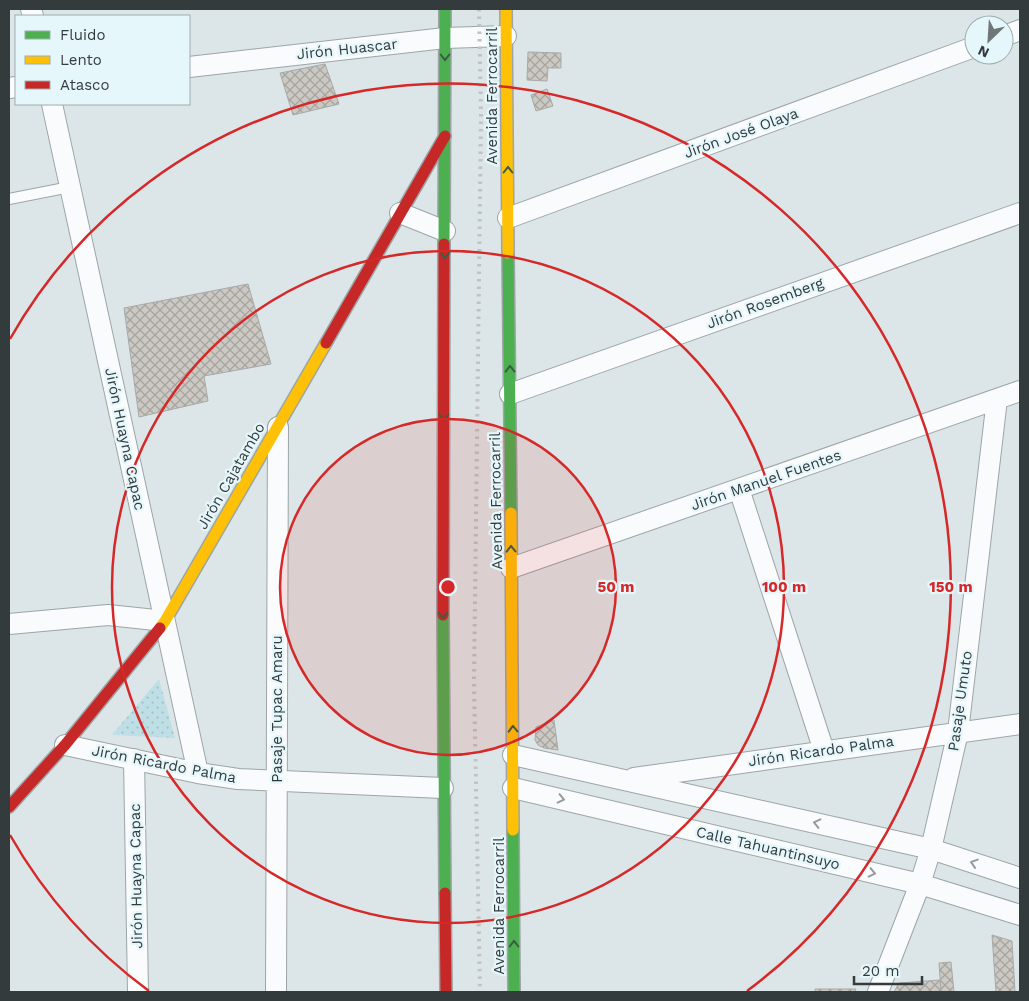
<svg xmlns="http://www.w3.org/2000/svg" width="1029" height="1001" font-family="'Work Sans',sans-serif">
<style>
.grass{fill:url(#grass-dots)}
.building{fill:url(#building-cross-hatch);stroke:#a7aaa9}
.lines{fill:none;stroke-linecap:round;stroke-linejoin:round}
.lane-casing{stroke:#9da5a7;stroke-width:12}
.street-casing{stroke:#9da5a7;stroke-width:22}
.fast-casing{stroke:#9da5a7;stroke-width:14}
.slow-casing{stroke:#9da5a7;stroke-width:14}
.jam-casing{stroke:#9da5a7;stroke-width:14}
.lane{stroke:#fafbfc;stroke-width:10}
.street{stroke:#fafbfc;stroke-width:20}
.fast{stroke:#4caf50;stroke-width:11}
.slow{stroke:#ffc107;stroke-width:11}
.jam{stroke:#c62828;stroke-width:11}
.rail{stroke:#c0c2c3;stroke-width:4;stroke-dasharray:2.5 5;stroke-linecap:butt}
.oneway{stroke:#3b5e43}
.oneway2{stroke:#979b9c}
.ring{fill:none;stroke:#d62828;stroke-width:2.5}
.labels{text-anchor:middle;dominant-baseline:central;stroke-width:4.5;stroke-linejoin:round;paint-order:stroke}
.street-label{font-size:15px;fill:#343b3d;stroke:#e5f7fb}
.centre{fill:#d62828;stroke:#e5f7fb;stroke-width:2.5}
.ring-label{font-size:15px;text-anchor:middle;font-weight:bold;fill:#d62828;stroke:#e5f7fb;stroke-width:4.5;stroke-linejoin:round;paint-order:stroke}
</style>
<defs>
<pattern id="grass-dots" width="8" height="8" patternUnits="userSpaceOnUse" patternTransform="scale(1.25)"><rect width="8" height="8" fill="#bedfe6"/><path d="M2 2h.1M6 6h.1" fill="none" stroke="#a4c0c6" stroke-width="1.8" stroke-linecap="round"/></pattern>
<pattern id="building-cross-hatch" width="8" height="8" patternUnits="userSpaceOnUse" patternTransform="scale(1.25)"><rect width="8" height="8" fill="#ccc9c3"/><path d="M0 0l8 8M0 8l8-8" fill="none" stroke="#a6a4a0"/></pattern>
</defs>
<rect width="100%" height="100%" fill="#dce6e8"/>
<!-- grass -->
<path class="grass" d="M159,679L175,738L112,735Z"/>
<!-- building -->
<path class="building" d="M528,52L561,53V68H548L547,81L527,80Z
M325,64L339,104L293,115L280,73Z
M547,89L553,106L536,111L531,95Z
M248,284L271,364L204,376L208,401L139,417L124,308Z
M554,720L558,750L544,748L538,745L535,740L536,727Z
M992,935L1012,941L1015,992H996Z
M951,962L954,992H941L939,963Z
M940,980L941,992H894L899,983Z
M815,989H856L855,992H815Z"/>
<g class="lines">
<!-- lane casing -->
<g class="lane-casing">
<path id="lane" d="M9,199L70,187"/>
</g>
<!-- street casing -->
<g class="street-casing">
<path id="street" d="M31,9L33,16
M1004,36L1020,30
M189,67L445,38L506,36
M9,88L16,87
M52,104L198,773
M400,213L445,231
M508,218L974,47
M510,394L1020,213
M739,489L824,751
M511,568L1020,391
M9,624L108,615L165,621
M65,745L198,773L238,779L443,788
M513,755L931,849L1020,878
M134,759L138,992
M634,778L1020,724
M513,788L920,884L1020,915
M276,992L278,427
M878,992L920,884L931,849L958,732L997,399"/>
</g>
<!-- fast casing -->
<g class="fast-casing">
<path id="fast" d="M444,244L445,9
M508,253L511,513
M443,615L445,893
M513,830L514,992"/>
</g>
<!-- slow casing -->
<g class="slow-casing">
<path id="slow" d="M506,9L508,253
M511,513L513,830
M160,628L165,621L326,343"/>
</g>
<!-- jam casing -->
<g class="jam-casing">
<path id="jam" d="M326,343L445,136
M443,615L444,244
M9,807L65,745L160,628
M445,893L446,992"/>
</g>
<!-- lane -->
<use href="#lane" class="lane"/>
<!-- street -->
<use href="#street" class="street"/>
<!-- fast -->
<use href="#fast" class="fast"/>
<!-- slow -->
<use href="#slow" class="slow"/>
<!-- jam -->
<use href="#jam" class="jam"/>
<!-- rail -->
<path class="rail" d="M479,9L481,116L474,681L480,992"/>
</g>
<!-- one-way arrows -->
<defs><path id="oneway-chevron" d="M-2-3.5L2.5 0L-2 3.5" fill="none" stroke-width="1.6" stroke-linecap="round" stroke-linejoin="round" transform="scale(1.25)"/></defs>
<g class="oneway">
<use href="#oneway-chevron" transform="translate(445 57) rotate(90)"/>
<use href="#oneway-chevron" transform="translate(508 170) rotate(-90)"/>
<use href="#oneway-chevron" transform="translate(445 255) rotate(90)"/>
<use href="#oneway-chevron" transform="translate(510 369) rotate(-91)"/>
<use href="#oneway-chevron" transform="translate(444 417) rotate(90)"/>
<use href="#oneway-chevron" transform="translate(511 549) rotate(-91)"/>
<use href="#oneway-chevron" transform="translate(443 615) rotate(90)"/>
<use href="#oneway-chevron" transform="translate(513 729) rotate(-91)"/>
<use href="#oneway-chevron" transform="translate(514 944) rotate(-90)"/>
</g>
<g class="oneway2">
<use href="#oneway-chevron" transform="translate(561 799) rotate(13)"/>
<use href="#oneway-chevron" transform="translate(817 823) rotate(-167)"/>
<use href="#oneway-chevron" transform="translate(974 863) rotate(-162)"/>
<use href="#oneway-chevron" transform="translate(872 873) rotate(13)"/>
</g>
<!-- distance rings -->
<circle cx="448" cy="587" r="168" fill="#d62828" fill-opacity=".12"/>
<g class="ring">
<circle cx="448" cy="587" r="168"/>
<circle cx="448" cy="587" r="336"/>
<path d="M149 991A503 503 0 0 1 10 835M10 339A503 503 0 1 1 747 991"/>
</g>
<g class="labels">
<!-- street labels -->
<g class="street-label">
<text transform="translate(347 49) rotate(-6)">Jirón Huascar</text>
<text transform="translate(492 96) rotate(-90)">Avenida Ferrocarril</text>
<text transform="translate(741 133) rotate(-20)">Jirón José Olaya</text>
<text transform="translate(765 303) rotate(-20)">Jirón Rosemberg</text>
<text transform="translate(125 439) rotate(78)">Jirón Huayna Capac</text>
<text transform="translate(231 476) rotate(-60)">Jirón Cajatambo</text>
<text transform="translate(766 480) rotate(-19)">Jirón Manuel Fuentes</text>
<text transform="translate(496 501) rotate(-91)">Avenida Ferrocarril</text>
<text transform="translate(960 701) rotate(-82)">Pasaje Umuto</text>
<text transform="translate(277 709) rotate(-90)">Pasaje Tupac Amaru</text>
<text transform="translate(821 751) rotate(-8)">Jirón Ricardo Palma</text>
<text transform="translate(164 764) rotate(11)">Jirón Ricardo Palma</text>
<text transform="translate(768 848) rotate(13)">Calle Tahuantinsuyo</text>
<text transform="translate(136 876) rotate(-91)">Jirón Huayna Capac</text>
<text transform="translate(499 906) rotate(-90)">Avenida Ferrocarril</text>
</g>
</g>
<circle cx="448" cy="587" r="8" class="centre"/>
<g class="ring-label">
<text x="616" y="592">50 m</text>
<text x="784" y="592">100 m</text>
<text x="951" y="592">150 m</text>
</g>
<!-- border -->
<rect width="1029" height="1001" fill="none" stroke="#343b3d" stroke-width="20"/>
<!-- legend -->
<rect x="15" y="15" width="175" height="90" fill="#e5f7fb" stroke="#9eacaf"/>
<rect x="25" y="31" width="25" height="8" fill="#4caf50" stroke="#9eacaf"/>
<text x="60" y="40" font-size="15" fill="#343b3d">Fluido</text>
<rect x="25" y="56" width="25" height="8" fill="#ffc107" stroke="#9eacaf"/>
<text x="60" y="65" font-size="15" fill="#343b3d">Lento</text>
<rect x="25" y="81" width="25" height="8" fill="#c62828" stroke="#9eacaf"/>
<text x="60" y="90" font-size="15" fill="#343b3d">Atasco</text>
<!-- north arrow -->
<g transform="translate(989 40) rotate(205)"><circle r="24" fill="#e5f7fb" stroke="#9eacaf"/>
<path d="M0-4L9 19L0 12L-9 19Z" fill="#6f7779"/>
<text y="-8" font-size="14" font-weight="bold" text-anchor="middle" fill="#343b3d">N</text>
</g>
<!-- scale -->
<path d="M854 976v8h68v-8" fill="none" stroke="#343b3d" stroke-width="2.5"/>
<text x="862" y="976" font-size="15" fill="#343b3d" stroke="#e5f7fb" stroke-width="4" paint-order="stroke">20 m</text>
</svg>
